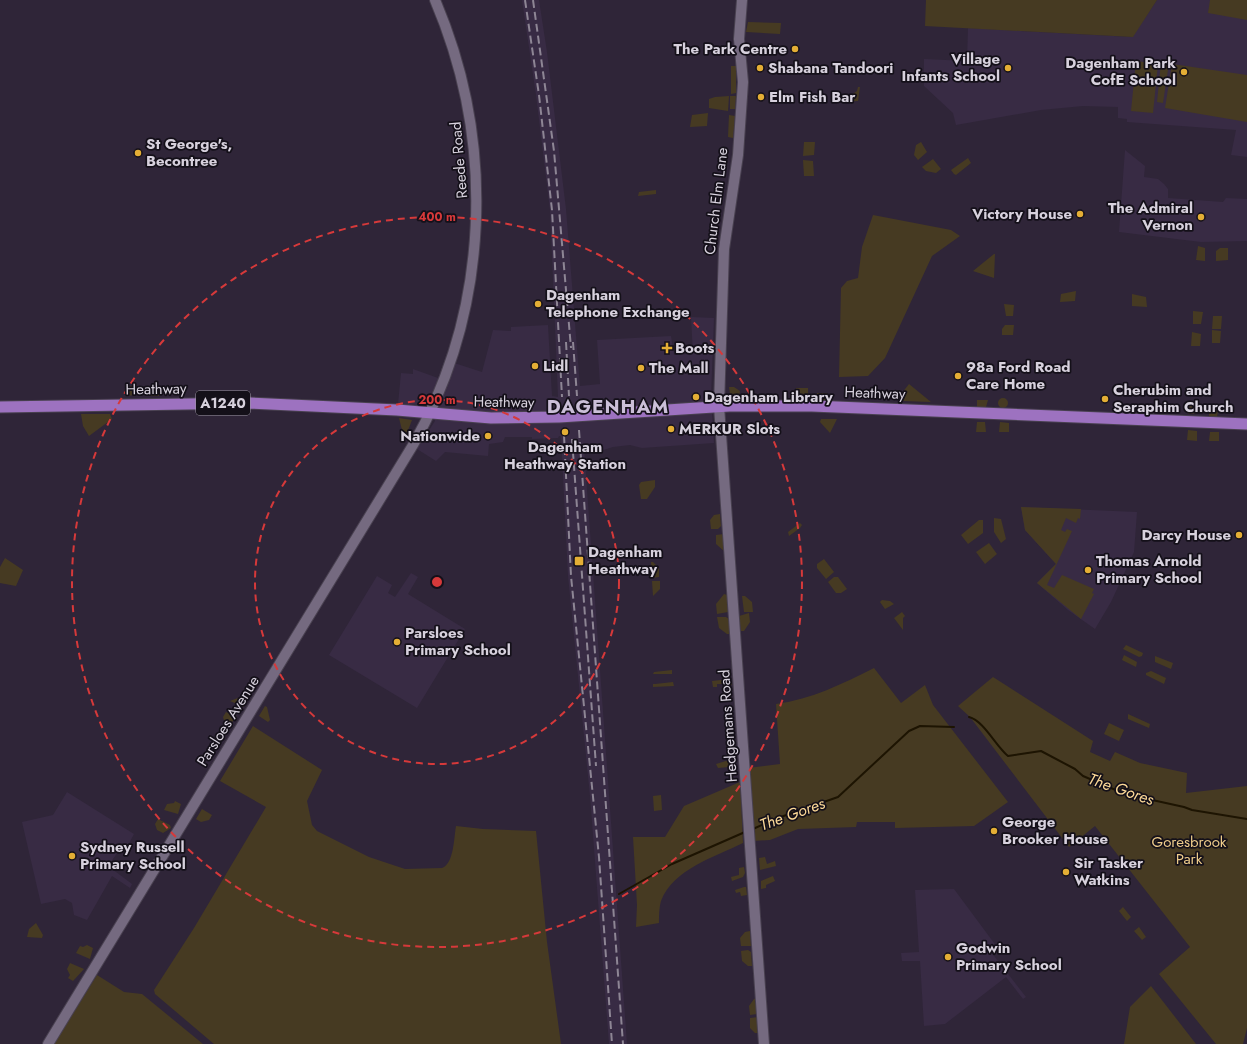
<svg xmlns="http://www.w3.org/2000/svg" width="1247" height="1044" font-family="Jost,sans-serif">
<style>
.built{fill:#382b44}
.green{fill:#463a22}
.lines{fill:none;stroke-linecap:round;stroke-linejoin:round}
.stream{stroke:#1d1402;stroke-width:2}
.secondary-casing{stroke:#494150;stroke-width:12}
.primary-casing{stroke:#494150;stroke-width:13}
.secondary{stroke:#756a80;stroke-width:10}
.primary{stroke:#9d72c0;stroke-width:11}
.rail{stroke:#8e8695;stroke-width:2;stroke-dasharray:8 4;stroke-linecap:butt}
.ring{fill:none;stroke:#d6393a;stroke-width:2;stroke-dasharray:7 5}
.poi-dot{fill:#e4ae35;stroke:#141019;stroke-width:1.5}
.labels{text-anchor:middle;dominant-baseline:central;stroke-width:3.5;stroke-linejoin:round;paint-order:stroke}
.shield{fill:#141019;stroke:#9c97a2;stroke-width:1}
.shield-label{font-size:14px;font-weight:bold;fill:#d7d1dd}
.poi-label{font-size:15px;font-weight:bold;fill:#d7d1dd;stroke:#141019;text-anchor:start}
.street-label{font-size:15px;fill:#d7d1dd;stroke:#141019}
.park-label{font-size:15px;fill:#edcb8a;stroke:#141019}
.water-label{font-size:16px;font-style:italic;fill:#fbd897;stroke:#141019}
.district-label{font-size:19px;font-weight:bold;letter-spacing:1px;fill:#cbbfd8;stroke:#141019}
.centre{fill:#d6393a;stroke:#141019;stroke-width:2}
.ring-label{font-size:12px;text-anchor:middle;font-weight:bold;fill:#d6393a;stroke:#141019;stroke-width:3.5;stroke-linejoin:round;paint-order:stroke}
</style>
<rect width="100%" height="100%" fill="#2f2538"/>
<!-- built -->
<path class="built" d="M522,0H539L547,52L566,209L580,386L600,384L597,340L671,336L674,355L693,354L691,317L714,318L711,397L714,443L642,448L630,445L613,447L597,452V448H584L627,1044H609L590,796L568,576L561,436H559L558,438L532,439V437H505L503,442L489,444L488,456L445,452L436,461L417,449L435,421V410L425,405L398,404L401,373L413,374V369L438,378L445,360L482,372L493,330L511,331V327L548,325L552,396L558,397L550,210L536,95Z
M1157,0H1247V157L1231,155L1236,130L1127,122V119L1118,118V107L1083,106L1041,110L956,125L953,113L924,86V59L967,61L968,28L1132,37Z
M1125,150L1145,166L1144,177L1158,179L1164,184L1168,189V198L1223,202L1226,198L1247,199V241L1201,242L1119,232Z
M1021,507L1137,512L1134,552L1111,602L1095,629L1068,610L1037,583L1056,564L1025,530Z
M411,573L418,577L408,594L465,629L417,708L329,655L377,576L392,585L388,593L395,597Z
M67,792L134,834L125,851L120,849L108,866L132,884L130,888L112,876L87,920L74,915L72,903L65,899L41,904L22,822L53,815Z
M954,889L997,947L991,952L1026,997L1023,999L1006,977L945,1024L924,1026L920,961H902L901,953L919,952L915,890Z"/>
<!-- green -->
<path class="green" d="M926,0H1157L1133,37L925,26Z
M1210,0H1247V20L1208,13Z
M748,22L781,23L780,34L746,32Z
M1136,61L1158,64L1153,113L1131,111Z
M1161,62L1169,63L1163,103L1157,102Z
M1172,64L1247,75V122L1165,108Z
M731,66H736V93L731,94Z
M858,87H860L858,101L842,102L857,91Z
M729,96L728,111L709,108V99L715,97Z
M730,96H736L735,109H730Z
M708,113L707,126L690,127L692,115Z
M729,115L735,116L733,138L728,137Z
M804,142H815L814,155L803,156Z
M921,142L927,152L918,160L914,155L916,145Z
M968,158L971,163L956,175L954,174L951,170Z
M933,159L941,169L936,173L926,171L922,167Z
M803,160L813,161L814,176H804Z
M656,190V194L638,196L639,192Z
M873,215L951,230L960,236L932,256L885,358L868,376L839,377L841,288L847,281L858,278L862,247Z
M1198,246L1205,248V261L1196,260Z
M1220,248H1228V260L1216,261V251Z
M995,254L994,278L973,271L994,254Z
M1076,291L1075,301L1060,302L1061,294Z
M1132,294L1146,297L1147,307L1132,306Z
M1004,304L1014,305L1013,316H1006Z
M1193,311L1203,312L1201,324H1193Z
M1213,316H1222L1221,329H1212Z
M1005,325H1014L1013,335H1002V329Z
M1212,330L1221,331L1220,343H1212Z
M1192,332L1201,334L1200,346H1191Z
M909,384L931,402L903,401L901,398L902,393Z
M129,386H136V395L125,396V388Z
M729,387H734L740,391L739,397L732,396L730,394Z
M796,388H808V397L796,398Z
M147,390H159V396H148Z
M817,393H827L828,403H817Z
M998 403a5 5 0 1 1 10 0a5 5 0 1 1-10 0Z
M977,400H988L986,407H977Z
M1190,402H1199L1198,413L1188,414Z
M1209,409H1218L1217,418L1209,417Z
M81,414H110L112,419L89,436L83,426Z
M399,418L412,420L407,433L402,430Z
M821,419H837L830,433L820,422Z
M977,422H985L986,432H976Z
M1000,422L1009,423V432H999Z
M1188,430L1197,431V441L1187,440Z
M1210,432H1219V441H1209Z
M655,480V487L647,499H641L639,485L641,482Z
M1021,507L1081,509L1080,519L1078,518L1076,523L1066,518L1061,530L1065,532L1067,529L1072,531L1047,585L1054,588L1062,575L1094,589L1092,593L1094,594L1081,619L1037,583L1056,564L1025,530Z
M720,514L721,526L718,529H711L710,520L714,515Z
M994,518L1001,519L1006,539L1001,543L994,532Z
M979,520H983V533L968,544L961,535Z
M800,523L802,525L800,528L789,536L788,532Z
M724,534L725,552L716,544V535Z
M989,543L997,554L985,564L976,552Z
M5,558L23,570L16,586L0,583V567Z
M824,559L834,572L826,579L817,568V564Z
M651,562H653L659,568V577L652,578Z
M834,577H838L847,589L841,593H836L828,582Z
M652,581H660V589L653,596Z
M724,594L727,595L728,612L717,614L716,604Z
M742,596H745L752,602L753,612H744Z
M882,600L890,601L894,604L885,609L880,602Z
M902,612L905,616L903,618V630L894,618Z
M749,613L750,622L744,631H741L739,616Z
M717,617H726L729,619L730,634H727L719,628Z
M1126,645L1143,653L1142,656L1139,657L1123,649Z
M1124,655L1137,662L1136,667L1122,660Z
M1155,656L1173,663L1171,669L1155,662Z
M874,668L901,703L925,685L933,705L1008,802L974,826L895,828V822H857L856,827L798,829L770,840L753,841L748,768L780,764L776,704C812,699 842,684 874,668Z
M672,670V674H653L654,672Z
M1151,671L1166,678L1164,684L1146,675V673Z
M993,677L1093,741L1090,752L1110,761L1115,752L1140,763L1187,773L1186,793L1247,786V1028L1243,1044H1216L1159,974L1190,947L1095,826L1069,847L970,717L958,706Z
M730,679L732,685L724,686V684H717V687H713L712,681Z
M673,682L674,686L653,687V684H655Z
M243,696L246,698L244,707L230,701Z
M265,706L267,707L270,720L268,722L259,716Z
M226,712L237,717L228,726L225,724L223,717Z
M1128,714L1150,724L1149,728L1128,719Z
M1109,723L1124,730L1119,741L1104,734Z
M253,726L322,770L307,801L312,825L317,831L369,857L405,869L442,868C454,864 454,837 456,826L483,829L536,831L547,942L561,1044H214L155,994L154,990L194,928L266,807L220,781Z
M729,760V767L718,768L716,764Z
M740,782L743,843C715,857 673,869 661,901C659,908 659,917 659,923L636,927L637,905L633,837H665L684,806Z
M661,795L662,810L654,811L653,796Z
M175,801L181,804L178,814L164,810L167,804L174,803Z
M202,809L212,815L209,820L201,822L196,819Z
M158,819L170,825L171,828L163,833L157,830L155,824Z
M765,857L767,864L775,861L776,866L760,870L759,858Z
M744,867L745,873L743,877L732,881L731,877L739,875V868Z
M773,876L775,881L766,885V888L761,889V881Z
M744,887H746L747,895L741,896L740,892L736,893L735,890Z
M1123,907L1131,917L1127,921L1119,911Z
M36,923L43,935L42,938L27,937L29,929Z
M1139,927L1146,937L1142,940L1134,931Z
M750,931L751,946H741L740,938L745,932Z
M87,945L93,948L90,959L76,953L80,946L83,947Z
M748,950L751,952L752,966H748L742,961L741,951Z
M70,963L84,969L73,981L68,978L70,975L67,969Z
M97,975L124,992L142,994L203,1044H54Z
M1151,986L1196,1044H1124L1130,1007Z
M758,998L757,1014L750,1015L749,1006L754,999Z
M758,1017L761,1033H755L750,1028V1018Z"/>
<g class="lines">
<!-- stream -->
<path class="stream" d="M969,717C984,721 995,745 1008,756L1041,751L1075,769L1083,776L1125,794L1184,807L1192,810L1247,819
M753,829L775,819L838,797L909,731L920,726L954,727
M619,894L672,864L745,832"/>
<!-- secondary casing -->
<g class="secondary-casing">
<path id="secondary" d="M742,0L739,39L743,82L738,155L724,249L719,406L764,1044
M48,1044L413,445C490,309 496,143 435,0"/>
</g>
<!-- primary casing -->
<g class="primary-casing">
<path id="primary" d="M0,407L250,403L397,410L491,418L559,417L729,406H812L1247,424"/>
</g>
<!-- secondary -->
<use href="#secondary" class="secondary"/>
<!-- primary -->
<use href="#primary" class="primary"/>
<!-- rail -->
<path class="rail" d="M525,0L539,95L552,210L562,397
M533,0L554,151L571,348
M566,342L569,396
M573,342L577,396
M579,430L623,1044
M564,435L571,576L599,857L612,1044
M572,439L596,766"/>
</g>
<!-- distance rings -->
<g class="ring">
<circle cx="437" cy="582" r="182"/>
<circle cx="437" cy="582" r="365"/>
</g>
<!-- markers -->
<g class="poi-dot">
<circle cx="795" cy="49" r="4"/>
<circle cx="760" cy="68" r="4"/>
<circle cx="1008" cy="68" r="4"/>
<circle cx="1184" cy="72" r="4"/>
<circle cx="761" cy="97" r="4"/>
<circle cx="138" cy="153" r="4"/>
<circle cx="1080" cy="214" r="4"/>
<circle cx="1201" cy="217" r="4"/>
<circle cx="538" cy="304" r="4"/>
<path d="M665 342h4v4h4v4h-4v4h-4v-4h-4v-4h4z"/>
<circle cx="535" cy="366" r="4"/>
<circle cx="641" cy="368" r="4"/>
<circle cx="958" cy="376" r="4"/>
<circle cx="696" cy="397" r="4"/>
<circle cx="1105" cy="399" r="4"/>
<circle cx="671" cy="429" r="4"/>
<circle cx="565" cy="432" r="4"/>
<circle cx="488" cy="436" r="4"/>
<circle cx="1239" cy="535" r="4"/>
<rect x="574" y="556" width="10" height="10" rx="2"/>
<circle cx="1088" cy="570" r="4"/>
<circle cx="397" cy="642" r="4"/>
<circle cx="994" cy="831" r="4"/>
<circle cx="72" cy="856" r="4"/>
<circle cx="1066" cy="872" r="4"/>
<circle cx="948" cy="957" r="4"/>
</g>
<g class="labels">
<!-- shield labels -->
<rect class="shield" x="196" y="391" width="54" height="24" rx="3"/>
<g class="shield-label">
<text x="223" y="403">A1240</text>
</g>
<!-- poi labels -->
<g class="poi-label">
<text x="787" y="49" text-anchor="end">The Park Centre</text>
<text x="1000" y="59" text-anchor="end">Village<tspan x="1000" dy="17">Infants School</tspan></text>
<text x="1176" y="63" text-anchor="end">Dagenham Park<tspan x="1176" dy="17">CofE School</tspan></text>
<text x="768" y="68">Shabana Tandoori</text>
<text x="769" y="97">Elm Fish Bar</text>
<text x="146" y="144">St George's,<tspan x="146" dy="17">Becontree</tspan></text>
<text x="1193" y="208" text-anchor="end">The Admiral<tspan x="1193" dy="17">Vernon</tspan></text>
<text x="1072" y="214" text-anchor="end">Victory House</text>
<text x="546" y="295">Dagenham<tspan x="546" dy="17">Telephone Exchange</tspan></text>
<text x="675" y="348">Boots</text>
<text x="543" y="366">Lidl</text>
<text x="966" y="367">98a Ford Road<tspan x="966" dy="17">Care Home</tspan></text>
<text x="649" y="368">The Mall</text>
<text x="1113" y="390">Cherubim and<tspan x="1113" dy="17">Seraphim Church</tspan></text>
<text x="704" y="397">Dagenham Library</text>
<text x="679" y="429">MERKUR Slots</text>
<text x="480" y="436" text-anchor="end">Nationwide</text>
<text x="565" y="447" text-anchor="middle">Dagenham<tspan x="565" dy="17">Heathway Station</tspan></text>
<text x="1231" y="535" text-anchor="end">Darcy House</text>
<text x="588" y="552">Dagenham<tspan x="588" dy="17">Heathway</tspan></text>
<text x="1096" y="561">Thomas Arnold<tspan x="1096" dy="17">Primary School</tspan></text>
<text x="405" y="633">Parsloes<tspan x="405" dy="17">Primary School</tspan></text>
<text x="1002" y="822">George<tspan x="1002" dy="17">Brooker House</tspan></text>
<text x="80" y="847">Sydney Russell<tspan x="80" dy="17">Primary School</tspan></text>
<text x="1074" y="863">Sir Tasker<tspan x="1074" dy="17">Watkins</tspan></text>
<text x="956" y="948">Godwin<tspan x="956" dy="17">Primary School</tspan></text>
</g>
<!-- street labels -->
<g class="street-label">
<text transform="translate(459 160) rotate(-95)">Reede Road</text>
<text transform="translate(716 201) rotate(-83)">Church Elm Lane</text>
<text transform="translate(156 389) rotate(-1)">Heathway</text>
<text transform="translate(875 393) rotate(2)">Heathway</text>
<text transform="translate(504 402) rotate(1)">Heathway</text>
<text transform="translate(228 721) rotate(-58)">Parsloes Avenue</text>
<text transform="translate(728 726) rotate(-94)">Hedgemans Road</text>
</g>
<!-- park labels -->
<g class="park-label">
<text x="1189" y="842">Goresbrook<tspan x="1189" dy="17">Park</tspan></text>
</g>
<!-- water labels -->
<g class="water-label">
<text transform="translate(1121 789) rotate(19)">The Gores</text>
<text transform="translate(792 814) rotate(-20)">The Gores</text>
</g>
<!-- district labels -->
<g class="district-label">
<text x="608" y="406">DAGENHAM</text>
</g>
</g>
<circle cx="437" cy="582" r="6" class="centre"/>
<g class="ring-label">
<text x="437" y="221">400 m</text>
<text x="437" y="404">200 m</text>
</g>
</svg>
